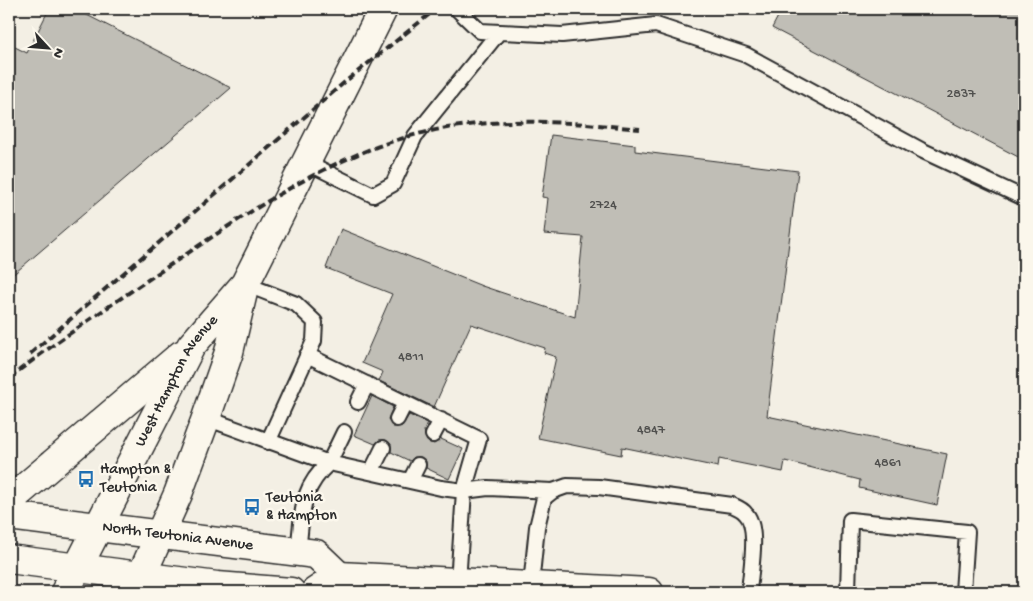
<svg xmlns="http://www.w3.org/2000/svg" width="1033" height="601" font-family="'Gochi Hand',sans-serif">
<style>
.building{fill:#c0beb6;stroke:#2b2b2b}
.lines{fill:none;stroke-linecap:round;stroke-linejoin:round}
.service-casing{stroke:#2b2b2b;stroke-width:18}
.secondary-casing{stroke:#2b2b2b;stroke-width:31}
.service{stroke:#fbf7ec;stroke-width:14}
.secondary{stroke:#fbf7ec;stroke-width:28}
.rail{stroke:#2b2b2b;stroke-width:4;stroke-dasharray:8 4;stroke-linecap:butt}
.labels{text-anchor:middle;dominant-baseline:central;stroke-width:5;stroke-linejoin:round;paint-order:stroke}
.number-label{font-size:14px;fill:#50504e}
.street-label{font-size:16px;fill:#2b2b2b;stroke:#fbf7ec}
.poi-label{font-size:16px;fill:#2b2b2b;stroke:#fbf7ec;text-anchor:start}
</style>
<rect width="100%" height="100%" fill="#f3efe4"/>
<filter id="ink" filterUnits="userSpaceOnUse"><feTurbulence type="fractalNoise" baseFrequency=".02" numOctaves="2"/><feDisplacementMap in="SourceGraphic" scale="10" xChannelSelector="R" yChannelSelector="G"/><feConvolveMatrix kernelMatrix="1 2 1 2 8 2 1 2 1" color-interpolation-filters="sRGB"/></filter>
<g filter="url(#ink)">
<!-- building -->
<path class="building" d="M49,9H75L231,88L9,278V44L27,53Z
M782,9H1024V160L772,28Z
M551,135L635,145V151L798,171L767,416L947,454L937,505L859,488L860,480L785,461L783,472L719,459L718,467L622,447L621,455L538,438L556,357L544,353L545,348L471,324L434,407L379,381L383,372L362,363L392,294L326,268L341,229L482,286L575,317L583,237L544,234L548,198L542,197Z
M372,396L393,407L388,419L393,427L402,426L409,415L427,423L424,431L428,442L434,444L441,439L463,449L449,479L426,468V461L421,457H414L410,461L391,452V444L386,440H379L375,444L354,435Z"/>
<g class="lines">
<!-- service casing -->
<g class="service-casing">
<path id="service" d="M457,9L480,31L562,35L656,25L746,55L921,150L1024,198
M306,162L373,195L393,184L415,136L499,32
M245,284L296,304L315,322L314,341L268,442
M307,355L479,439L464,491L458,583
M358,402L367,384
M206,418L329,463L344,432
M397,419L405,403
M433,435L441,420
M371,472L383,448
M410,481L418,465
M298,551C303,514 299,490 329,463L441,488L464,491L488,488L553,491
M531,585L537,527L544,498L553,491L567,486L599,487L732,505C736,507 742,509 745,513C760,526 750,573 749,592
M848,592L850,520L967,532L963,592"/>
</g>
<!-- secondary casing -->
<g class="secondary-casing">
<g id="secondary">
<path d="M9,501L181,355"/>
<path id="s1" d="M9,516L316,554L339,576"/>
<path d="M9,559L217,586L291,592"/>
<path id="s2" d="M65,592L191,346L245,284L383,9"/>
<path d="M134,592L178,494L206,418L229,352L244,288"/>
<path d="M315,592L339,576L649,592"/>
</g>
</g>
<!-- service -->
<use href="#service" class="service"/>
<!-- secondary -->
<use href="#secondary" class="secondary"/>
<!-- rail -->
<path class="rail" d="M30,354L346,81L436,9
M9,378C64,336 121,298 179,259C260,205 343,147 441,129C509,117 572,122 640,129"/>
</g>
</g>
<!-- icons -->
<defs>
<g id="bus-bare" transform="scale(1.35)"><path d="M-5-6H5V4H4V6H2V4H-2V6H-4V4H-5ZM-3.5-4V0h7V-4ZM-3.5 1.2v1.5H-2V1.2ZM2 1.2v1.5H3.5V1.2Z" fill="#1f6fb2" stroke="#fbf7ec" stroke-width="2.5" paint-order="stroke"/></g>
</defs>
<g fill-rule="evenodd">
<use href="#bus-bare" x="86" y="479"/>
<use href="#bus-bare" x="252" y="507"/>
</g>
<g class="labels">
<!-- number labels -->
<g class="number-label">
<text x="961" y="94">2837</text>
<text x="603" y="205">2724</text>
<text x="411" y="357">4811</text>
<text x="651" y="430">4847</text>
<text x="888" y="463">4861</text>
</g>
<!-- street labels -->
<g class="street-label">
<text stroke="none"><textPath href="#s2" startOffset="239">West Hampton Avenue</textPath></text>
<text stroke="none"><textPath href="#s1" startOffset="170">North Teutonia Avenue</textPath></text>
</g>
<!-- poi labels -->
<g class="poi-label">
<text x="100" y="470">Hampton &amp;<tspan x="100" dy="18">Teutonia</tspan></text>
<text x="266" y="498">Teutonia<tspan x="266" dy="18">&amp; Hampton</tspan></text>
</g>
</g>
<!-- margin -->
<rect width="1033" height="601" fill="none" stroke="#fbf7ec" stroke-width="30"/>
<rect x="15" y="15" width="1003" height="571" fill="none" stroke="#2b2b2b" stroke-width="2" filter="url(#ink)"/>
<!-- north arrow -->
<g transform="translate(48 48) rotate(116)" stroke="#fbf7ec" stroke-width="4" paint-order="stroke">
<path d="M0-4L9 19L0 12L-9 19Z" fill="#2b2b2b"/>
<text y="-8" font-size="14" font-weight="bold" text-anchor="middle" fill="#2b2b2b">N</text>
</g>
</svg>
